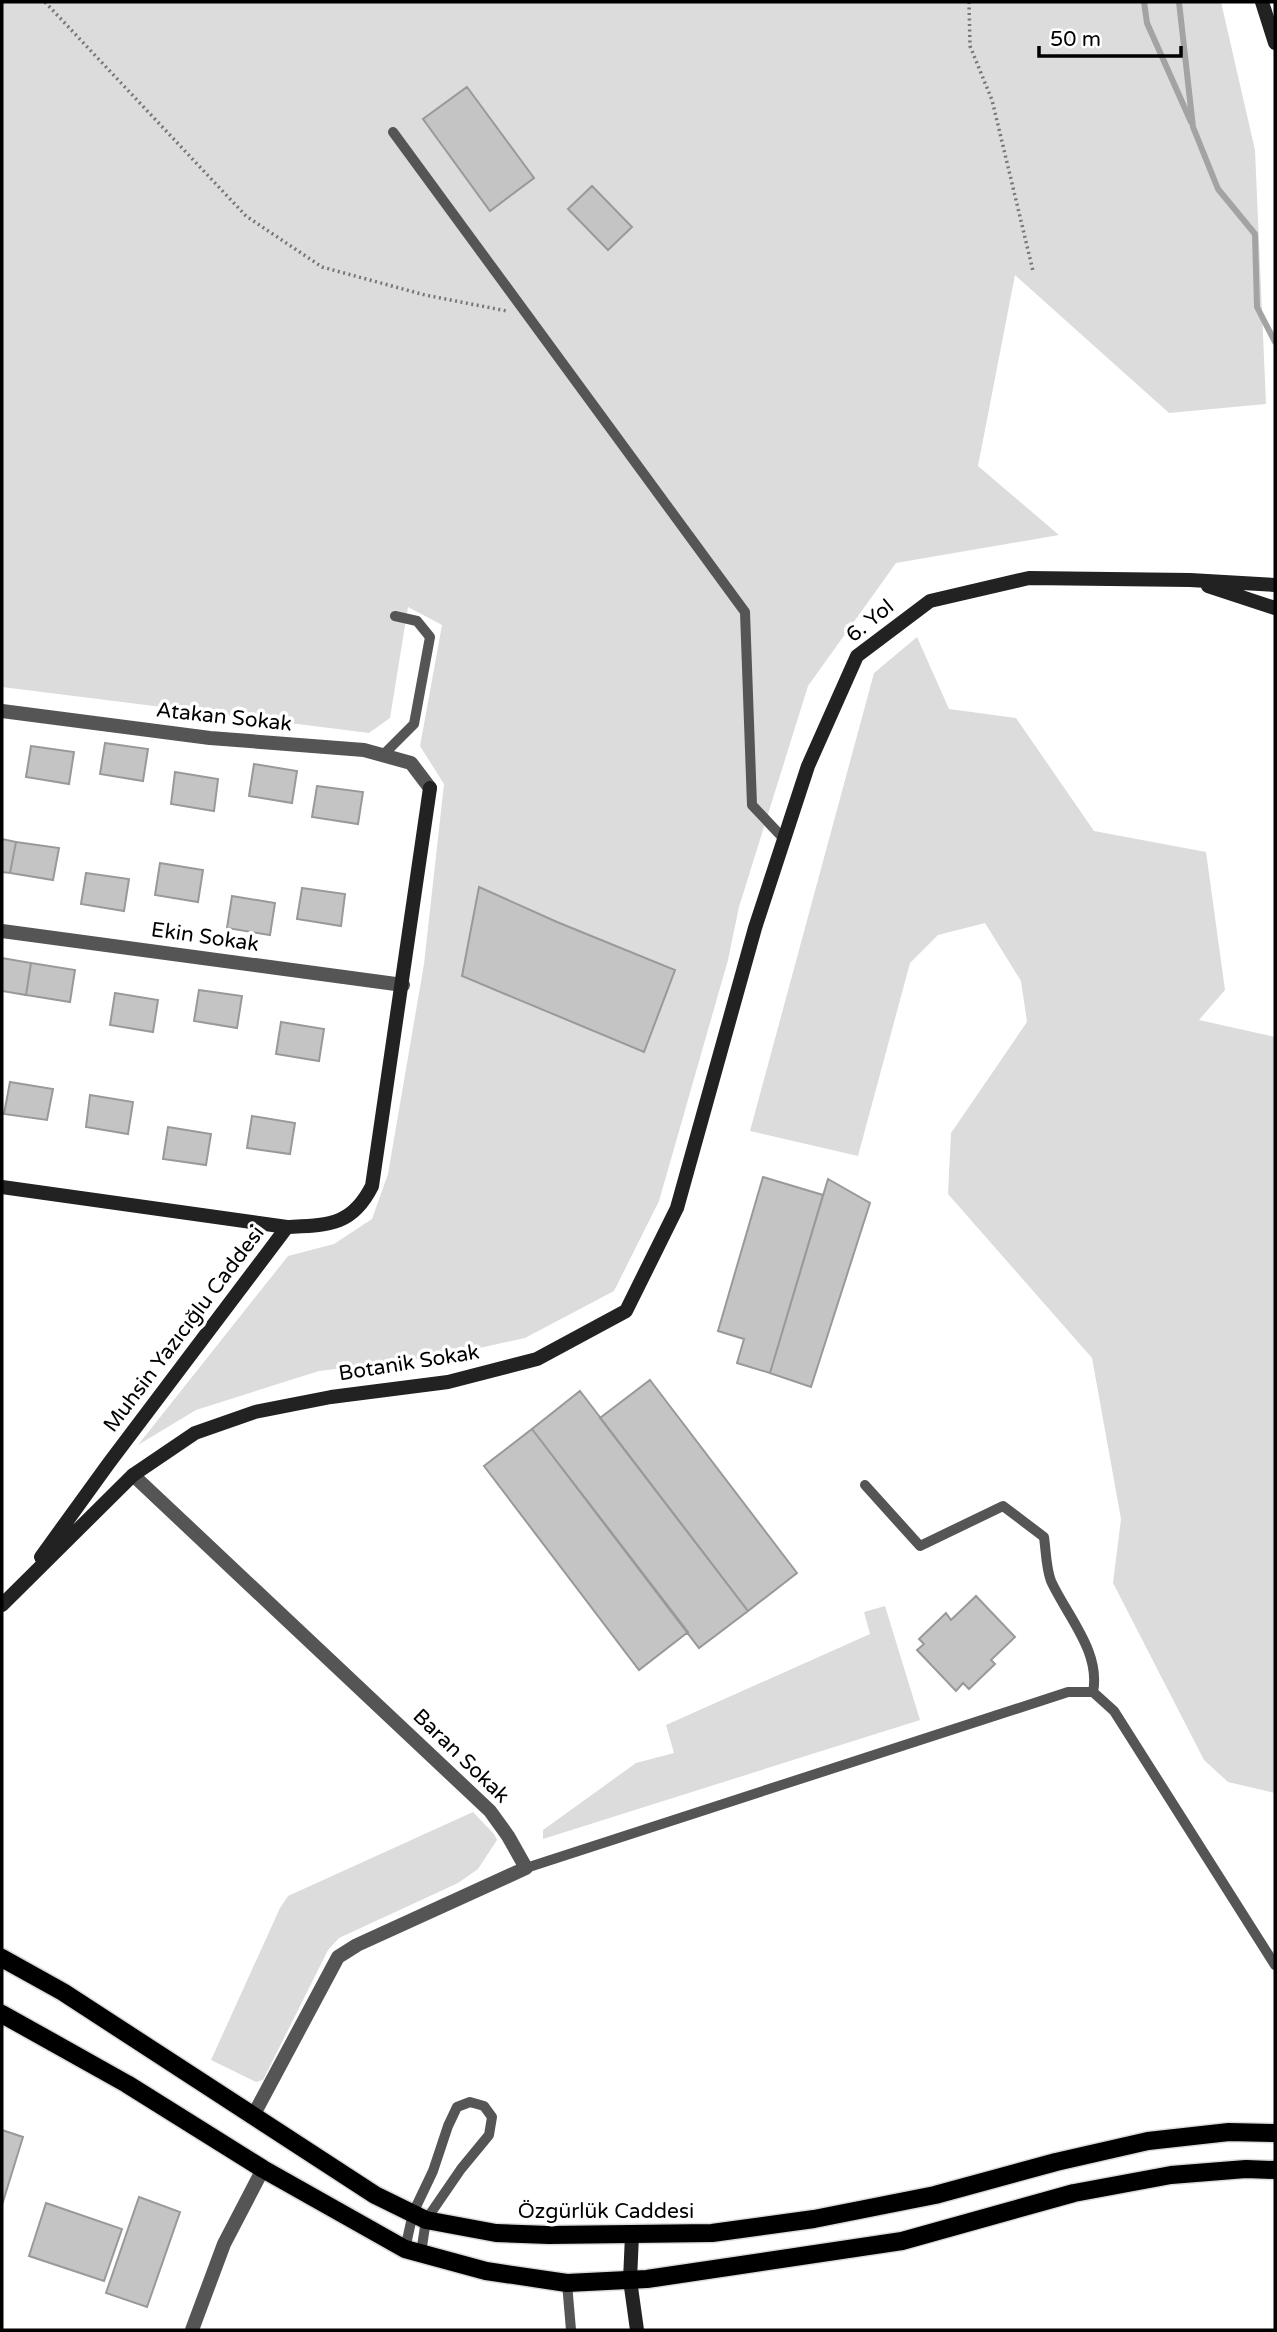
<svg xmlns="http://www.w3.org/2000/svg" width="1277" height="2332" font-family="'Varela Round',sans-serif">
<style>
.green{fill:#dcdcdc}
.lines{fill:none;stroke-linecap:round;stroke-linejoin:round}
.stream{stroke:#a3a3a3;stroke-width:6}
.building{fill:#c4c4c4;stroke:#999;stroke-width:2}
.primary-casing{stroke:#dbdbdb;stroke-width:21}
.path{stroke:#777;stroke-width:3.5;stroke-dasharray:2 3.5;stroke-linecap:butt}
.lane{stroke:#555;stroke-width:10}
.street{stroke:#555;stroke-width:14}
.secondary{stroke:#222;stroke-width:14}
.primary{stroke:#000;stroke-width:18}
.labels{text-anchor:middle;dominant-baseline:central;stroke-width:7;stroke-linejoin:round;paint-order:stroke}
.street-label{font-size:21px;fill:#000;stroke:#fff}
</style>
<rect width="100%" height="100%" fill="#fff"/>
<!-- green -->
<path class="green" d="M2,2H1221L1255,150L1266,404L1169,413L1015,275L978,466L1059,535L896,563L808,686L739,907L728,960L659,1201L614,1291L525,1338L443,1356L319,1371L196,1410L138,1445L288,1256L334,1244L372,1219L388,1174L424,964L444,784L420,746L442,625L408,607L390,718L369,733L2,687Z
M917,637L949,709L1016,718L1094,831L1206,852L1225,990L1199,1020L1275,1037V1793L1228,1782L1204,1760L1113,1583L1121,1519L1092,1358L948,1194L951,1133L1027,1022L1021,981L985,923L938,935L910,963L858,1156L750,1131L874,673Z
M885,1606L920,1720L543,1839V1830L636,1763L674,1753L666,1725L870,1634L864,1612Z
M473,1812L494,1834L497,1840L478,1869L458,1883L339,1938L328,1950L263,2080L256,2082L211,2060L280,1908L288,1896Z"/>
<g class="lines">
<!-- stream -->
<path class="stream" d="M1144,2L1147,23L1191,122
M1179,2L1193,127L1218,189L1255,234L1257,307L1275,342"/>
</g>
<!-- building -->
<path class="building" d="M467,87L534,178L490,211L423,119Z
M592,186L632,227L608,250L568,209Z
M105,743L148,749L143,781L100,774Z
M31,746L74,752L69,784L26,777Z
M254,764L297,771L292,803L249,796Z
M175,772L218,779L214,811L171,804Z
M317,786L363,792L358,824L312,817Z
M2,839L16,842L10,873L2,872Z
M16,842L59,848L53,880L10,873Z
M160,863L203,870L198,902L155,895Z
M86,873L129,879L124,911L81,904Z
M479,887L557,922L675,970L644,1052L462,976Z
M302,888L345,894L341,926L297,919Z
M232,896L275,903L270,935L227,928Z
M2,958L31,963L26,995L2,991Z
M31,963L75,970L70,1002L26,995Z
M199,990L242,996L237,1028L194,1021Z
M115,993L158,1000L153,1032L110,1025Z
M281,1022L324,1029L319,1061L276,1054Z
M10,1082L53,1089L47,1120L4,1114Z
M90,1095L133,1102L128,1134L86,1127Z
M252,1116L295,1123L290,1154L247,1148Z
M168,1127L211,1134L206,1165L163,1159Z
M763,1177L823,1195L770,1373L737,1363L744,1339L718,1331Z
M828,1179L870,1203L811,1387L770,1373Z
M650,1380L797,1573L748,1611L600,1418Z
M580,1391L748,1611L699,1648L532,1429Z
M532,1429L688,1632L639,1670L484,1466Z
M976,1596L1015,1637L991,1660L995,1664L969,1689L963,1683L956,1691L917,1650L924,1644L919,1639L946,1613L951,1620Z
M2,2130L23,2137L2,2205Z
M139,2197L180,2212L147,2307L106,2293Z
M46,2203L122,2229L104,2281L29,2256Z"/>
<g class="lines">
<!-- primary casing -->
<g class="primary-casing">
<path id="primary" d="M2,1958L63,1992L375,2195L426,2220L496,2233L549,2235L712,2233L814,2219L935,2195L1056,2162L1148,2141L1229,2132L1275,2133
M2,2014L127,2084L263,2169L405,2249L486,2271L567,2283L647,2279L902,2241L1074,2193L1171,2175L1246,2169L1275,2170"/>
</g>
<!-- path -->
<path class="path" d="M45,2L246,216L322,267L425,295L507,311
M969,2L970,46L992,100L1033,271"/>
<!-- lane -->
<path class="lane" d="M393,132L745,612L752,805L784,839
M383,755L414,724L430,637L417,621L395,616
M865,1485L920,1546L1003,1506L1044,1537C1046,1551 1046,1568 1051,1581C1067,1616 1101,1652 1093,1692
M526,1868L1068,1692H1093L1114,1711L1275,1965
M405,2249L413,2213L433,2171L448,2126L457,2107L470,2102L484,2106L492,2117L489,2135L461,2169L426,2220L421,2253
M567,2283L571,2330"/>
<!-- street -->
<path class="street" d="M2,711L210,738L364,750L411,763L430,788
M2,931L403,985
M133,1475L490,1811L508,1836L526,1868L357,1945L338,1957L253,2116
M192,2330L224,2244L263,2169"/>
<!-- secondary -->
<path class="secondary" d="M1262,2L1275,43
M1208,586L1275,608
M2,1187L287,1227
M41,1557L109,1463L287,1227C328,1225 352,1226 372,1186L430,788
M2,1605L133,1475L195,1433L255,1412L331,1397L448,1382L537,1359L626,1311L677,1208L755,928L808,766L857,656L930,601L1029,578L1190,580L1275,585
M632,2235L630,2280L637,2330"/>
<!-- primary -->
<use href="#primary" class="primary"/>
</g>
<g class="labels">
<!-- street labels -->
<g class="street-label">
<text transform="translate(870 621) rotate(-39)">6. Yol</text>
<text transform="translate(224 717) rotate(6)">Atakan Sokak</text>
<text transform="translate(205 937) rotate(8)">Ekin Sokak</text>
<text transform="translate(184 1329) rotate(-53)">Muhsin Yazıcığlu Caddesi</text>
<text transform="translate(409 1363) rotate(-9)">Botanik Sokak</text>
<text transform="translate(461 1756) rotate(44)">Baran Sokak</text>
<text x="606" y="2211">Özgürlük Caddesi</text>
</g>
</g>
<!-- border -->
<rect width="1277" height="2332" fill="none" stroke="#000000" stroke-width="7"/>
<!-- scale -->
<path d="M1039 46v10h142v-10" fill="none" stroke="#000000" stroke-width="3.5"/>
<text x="1050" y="46" font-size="21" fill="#000000" stroke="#ffffff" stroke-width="5" paint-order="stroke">50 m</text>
</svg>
